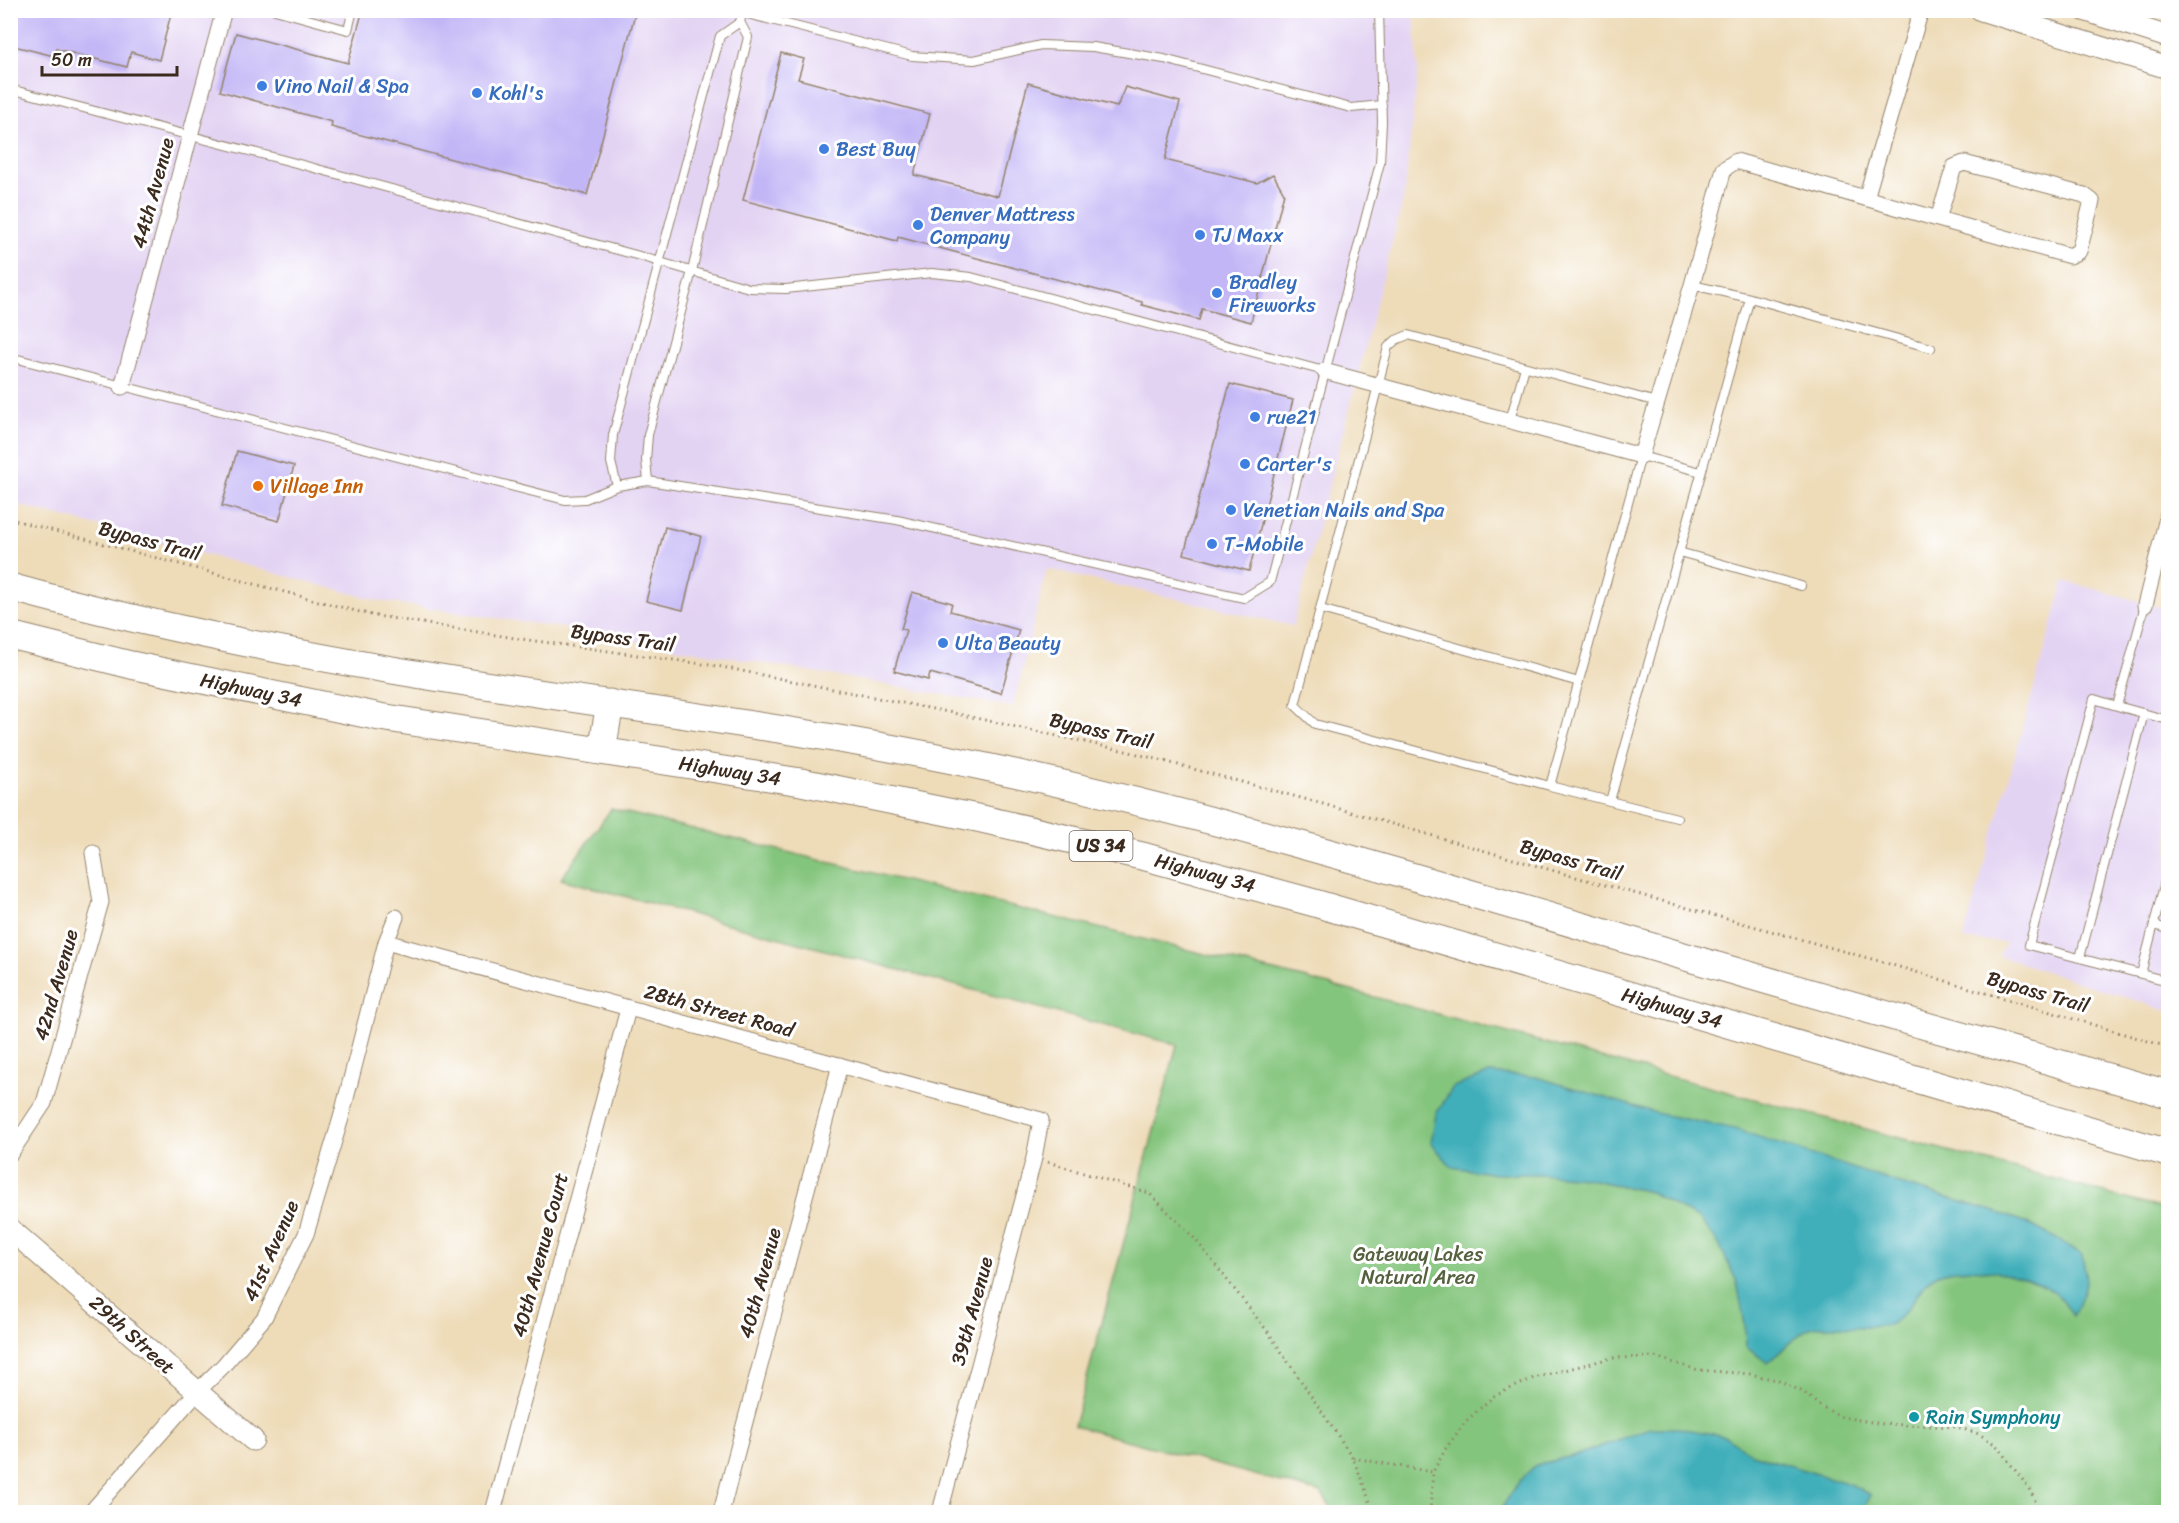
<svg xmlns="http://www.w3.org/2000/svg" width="2179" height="1523" font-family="Sriracha,sans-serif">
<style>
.built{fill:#e3d3f3}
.green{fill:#84c57d;stroke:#60784e;stroke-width:1.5}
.water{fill:#3fafba;stroke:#3d6c6c;stroke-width:1.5}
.building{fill:#c2b6f6}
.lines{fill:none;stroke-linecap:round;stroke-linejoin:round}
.lane-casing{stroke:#94836c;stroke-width:10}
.street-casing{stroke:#94836c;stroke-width:17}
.secondary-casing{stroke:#94836c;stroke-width:23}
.highway-casing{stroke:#94836c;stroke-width:29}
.path{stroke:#94836c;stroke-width:3;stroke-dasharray:1.5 4.5;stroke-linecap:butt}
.lane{stroke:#fff;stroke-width:8}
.street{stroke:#fff;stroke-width:15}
.secondary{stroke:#fff;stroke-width:21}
.highway{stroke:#fff;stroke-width:27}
.shop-dot{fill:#3f7fe0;stroke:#fff;stroke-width:2}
.food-dot{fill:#e8710a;stroke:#fff;stroke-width:2}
.culture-dot{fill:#0f9aa8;stroke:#fff;stroke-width:2}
.labels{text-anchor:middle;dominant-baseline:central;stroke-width:6;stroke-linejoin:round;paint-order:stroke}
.shield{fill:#fff;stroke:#766a62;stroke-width:1.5}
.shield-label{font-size:18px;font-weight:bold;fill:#3b2a1e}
.shop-label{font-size:20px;fill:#366cbe;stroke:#fff;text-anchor:start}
.street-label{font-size:20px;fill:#3b2a1e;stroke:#fff}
.food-label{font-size:20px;fill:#c56008;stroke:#fff;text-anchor:start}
.park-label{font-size:20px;fill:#55603f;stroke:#fff}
.culture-label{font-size:20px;fill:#0d838f;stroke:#fff;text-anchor:start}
</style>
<rect width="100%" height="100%" fill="#fff"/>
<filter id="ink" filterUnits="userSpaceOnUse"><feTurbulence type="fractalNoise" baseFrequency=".0167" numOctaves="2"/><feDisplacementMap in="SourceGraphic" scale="12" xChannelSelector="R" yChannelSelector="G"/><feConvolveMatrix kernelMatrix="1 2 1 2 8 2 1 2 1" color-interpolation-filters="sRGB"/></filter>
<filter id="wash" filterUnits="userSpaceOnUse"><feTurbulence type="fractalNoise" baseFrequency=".008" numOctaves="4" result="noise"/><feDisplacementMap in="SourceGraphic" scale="24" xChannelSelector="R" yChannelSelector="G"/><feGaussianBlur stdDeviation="1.35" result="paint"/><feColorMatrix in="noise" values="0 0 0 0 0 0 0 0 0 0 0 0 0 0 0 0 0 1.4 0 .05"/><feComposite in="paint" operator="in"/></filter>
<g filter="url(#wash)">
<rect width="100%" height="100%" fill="#eedcb9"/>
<!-- built -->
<path class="built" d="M10,11H1414L1418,70L1404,196L1293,626L1047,569L1013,707L564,628L380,601L11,503Z
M2064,581L2168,609V1011L1999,956L2006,942L1963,940Z"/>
<!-- green -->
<path class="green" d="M611,809L1307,979L2168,1210V1512H1334L1321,1493L1074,1426L1177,1045L561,879Z"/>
<!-- water -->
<path class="water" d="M1490,1073L1536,1077L1660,1114L1735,1129L1897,1183L1996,1212L2027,1223L2064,1243L2082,1255C2089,1287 2087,1288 2073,1316C2068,1309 2063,1300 2056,1294C2034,1275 1965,1262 1938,1274C1917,1284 1912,1313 1891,1324C1888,1326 1882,1326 1878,1326C1855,1330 1832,1322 1810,1328C1798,1332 1779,1354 1768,1363L1746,1347L1745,1325L1737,1282L1720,1246L1701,1220L1650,1192L1584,1178L1540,1174H1495L1452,1167L1431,1143L1436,1114L1453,1087Z
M1650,1428H1679L1725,1436L1752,1454L1850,1484L1871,1495L1865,1507L1851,1512H1499L1520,1480L1536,1465L1580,1454Z"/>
<g id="blocks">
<!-- building -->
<path class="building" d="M10,10H172L159,60L131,52L127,67L56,49L54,56L10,45Z
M363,10H636L587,195L331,127L332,122L220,91L236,33L348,63Z
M781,53L804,59L798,79L930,114L914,175L998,196L1028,83L1117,107L1125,87L1180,102L1165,160L1257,183L1273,174L1284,193L1251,322L1202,309L1199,320L1142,305V302L898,237L897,241L743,200Z
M1230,384L1293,400L1249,571L1184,554Z
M237,451L294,466L279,521L222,506Z
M665,527L701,536L683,610L646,601Z
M912,592L952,603L950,611L1019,630L1001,693L930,673L928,680L894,671L906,630L901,629Z"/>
</g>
</g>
<g filter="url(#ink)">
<use href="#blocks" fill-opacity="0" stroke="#94836c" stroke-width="1.5"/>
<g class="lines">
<!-- lane casing -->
<g class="lane-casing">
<path id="lane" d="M275,10L348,30L353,10
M732,10L912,56L974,60L1041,45L1093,47L1164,59L1351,108L1382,105
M10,89L288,161L636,255L749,288L786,289L932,273L971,277L1324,371
M1692,285L1750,298
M10,357L565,500L585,499L617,486L648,481L897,520L1244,598L1270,582L1380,163L1382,122L1379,10
M1657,402L1408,335L1396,340L1388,347L1295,705L1315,724L1550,786L1641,456L1701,472
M1510,420L1525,367
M648,481L646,460L648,435L692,271L748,37L740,22
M617,486L611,462L613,435L720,36L740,22L743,10
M1679,552L1801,586
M2145,605L2117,706L2094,699L2029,945L2168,981
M1321,609L1579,682
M2117,706L2168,720
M1550,786L1677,818
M1610,801L1750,298L1931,348
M2154,925L2168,929
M2080,958L2144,713
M2141,974L2168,870"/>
</g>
<!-- street casing -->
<g class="street-casing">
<path id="street" d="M1866,198L1921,10
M1324,371L1641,456L1692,285L1724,169L1736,161L1938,219L1954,167L1964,163L2084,195L2092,201L2079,251L2070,256L1938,219
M122,387L224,10
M2145,605L2168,514
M386,942L1041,1120L1034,1158L940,1512
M10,1154L44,1103L101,902L93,853
M91,1512L197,1392L223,1366L264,1318L306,1234L341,1118L386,942L396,917
M493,1512L628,1009
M721,1512L840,1065"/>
</g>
<!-- secondary casing -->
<g class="secondary-casing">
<path id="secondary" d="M1981,10L2168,68
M2084,10L2168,37
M10,1229L253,1440"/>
</g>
<!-- highway casing -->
<g class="highway-casing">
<path id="highway" d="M10,587C136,622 264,648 392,670C590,704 790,725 986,767C1204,813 1419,878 1632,941C1811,994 1989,1044 2168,1094
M10,635L131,665L380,717L801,782L982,819L1146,857L1311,902L2168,1153
M602,751L610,703"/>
</g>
<!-- path -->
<path class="path" d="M10,519L371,615L521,639L717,666L953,713L1130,752L1316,802L1565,874L1879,961L2168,1047
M1048,1162L1149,1193L1195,1239L1268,1332L1353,1458L1374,1512
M1353,1458L1433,1472
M1430,1512L1433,1472L1446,1448L1466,1421L1494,1396L1534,1378L1611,1358L1655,1357L1698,1370L1750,1374L1777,1380L1803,1392L1820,1406L1842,1417L1883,1424L1957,1427L1979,1434L1996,1445L2028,1487L2041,1512"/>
<!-- lane -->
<use href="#lane" class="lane"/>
<!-- street -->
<use href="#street" class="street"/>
<!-- secondary -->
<use href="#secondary" class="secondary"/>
<!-- highway -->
<use href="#highway" class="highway"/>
</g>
</g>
<!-- markers -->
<g class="shop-dot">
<circle cx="262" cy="86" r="6"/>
<circle cx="477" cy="93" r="6"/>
<circle cx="824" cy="149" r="6"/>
<circle cx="918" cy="225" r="6"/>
<circle cx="1200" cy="235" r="6"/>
<circle cx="1217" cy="293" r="6"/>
<circle cx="1255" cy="417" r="6"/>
<circle cx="1245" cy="464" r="6"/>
<circle cx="1231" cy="510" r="6"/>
<circle cx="1212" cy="544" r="6"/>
<circle cx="943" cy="643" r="6"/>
</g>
<circle class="food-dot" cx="258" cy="486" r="6"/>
<circle class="culture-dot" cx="1914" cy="1417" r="6"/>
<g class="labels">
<!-- shield labels -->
<rect class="shield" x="1069.5" y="831" width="63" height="30" rx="4.5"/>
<g class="shield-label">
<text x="1101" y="846">US 34</text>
</g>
<!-- shop labels -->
<g class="shop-label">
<text x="274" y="86">Vino Nail &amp; Spa</text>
<text x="489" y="93">Kohl's</text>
<text x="836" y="149">Best Buy</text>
<text x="930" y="214">Denver Mattress<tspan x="930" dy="23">Company</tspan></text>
<text x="1212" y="235">TJ Maxx</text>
<text x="1229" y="282">Bradley<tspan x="1229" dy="23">Fireworks</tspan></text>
<text x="1267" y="417">rue21</text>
<text x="1257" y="464">Carter's</text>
<text x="1243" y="510">Venetian Nails and Spa</text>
<text x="1224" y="544">T-Mobile</text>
<text x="955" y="643">Ulta Beauty</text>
</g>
<!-- street labels -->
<g class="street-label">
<text transform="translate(153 193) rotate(-75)">44th Avenue</text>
<text transform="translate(150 541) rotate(15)">Bypass Trail</text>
<text transform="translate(623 638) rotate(8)">Bypass Trail</text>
<text transform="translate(251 690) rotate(12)">Highway 34</text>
<text transform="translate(1101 731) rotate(13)">Bypass Trail</text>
<text transform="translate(730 771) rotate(9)">Highway 34</text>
<text transform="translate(1571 860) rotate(16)">Bypass Trail</text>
<text transform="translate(1205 873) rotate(15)">Highway 34</text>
<text transform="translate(56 985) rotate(-74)">42nd Avenue</text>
<text transform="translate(2038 992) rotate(16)">Bypass Trail</text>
<text transform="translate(1672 1008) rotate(16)">Highway 34</text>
<text transform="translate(719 1011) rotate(15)">28th Street Road</text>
<text transform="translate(271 1251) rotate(-66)">41st Avenue</text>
<text transform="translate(540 1255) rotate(-75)">40th Avenue Court</text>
<text transform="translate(760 1283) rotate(-75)">40th Avenue</text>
<text transform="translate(972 1311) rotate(-75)">39th Avenue</text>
<text transform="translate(132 1335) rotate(42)">29th Street</text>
</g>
<!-- food labels -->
<g class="food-label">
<text x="270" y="486">Village Inn</text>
</g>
<!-- park labels -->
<g class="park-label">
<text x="1418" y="1254">Gateway Lakes<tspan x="1418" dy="23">Natural Area</tspan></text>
</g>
<!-- culture labels -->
<g class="culture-label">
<text x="1926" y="1417">Rain Symphony</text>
</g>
</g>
<!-- margin -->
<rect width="2179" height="1523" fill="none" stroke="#fff" stroke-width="36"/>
<!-- scale -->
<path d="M42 66v9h135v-9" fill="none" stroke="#3b2a1e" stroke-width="3"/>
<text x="51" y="66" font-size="18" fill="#3b2a1e" stroke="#ffffff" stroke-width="4.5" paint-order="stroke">50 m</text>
</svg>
